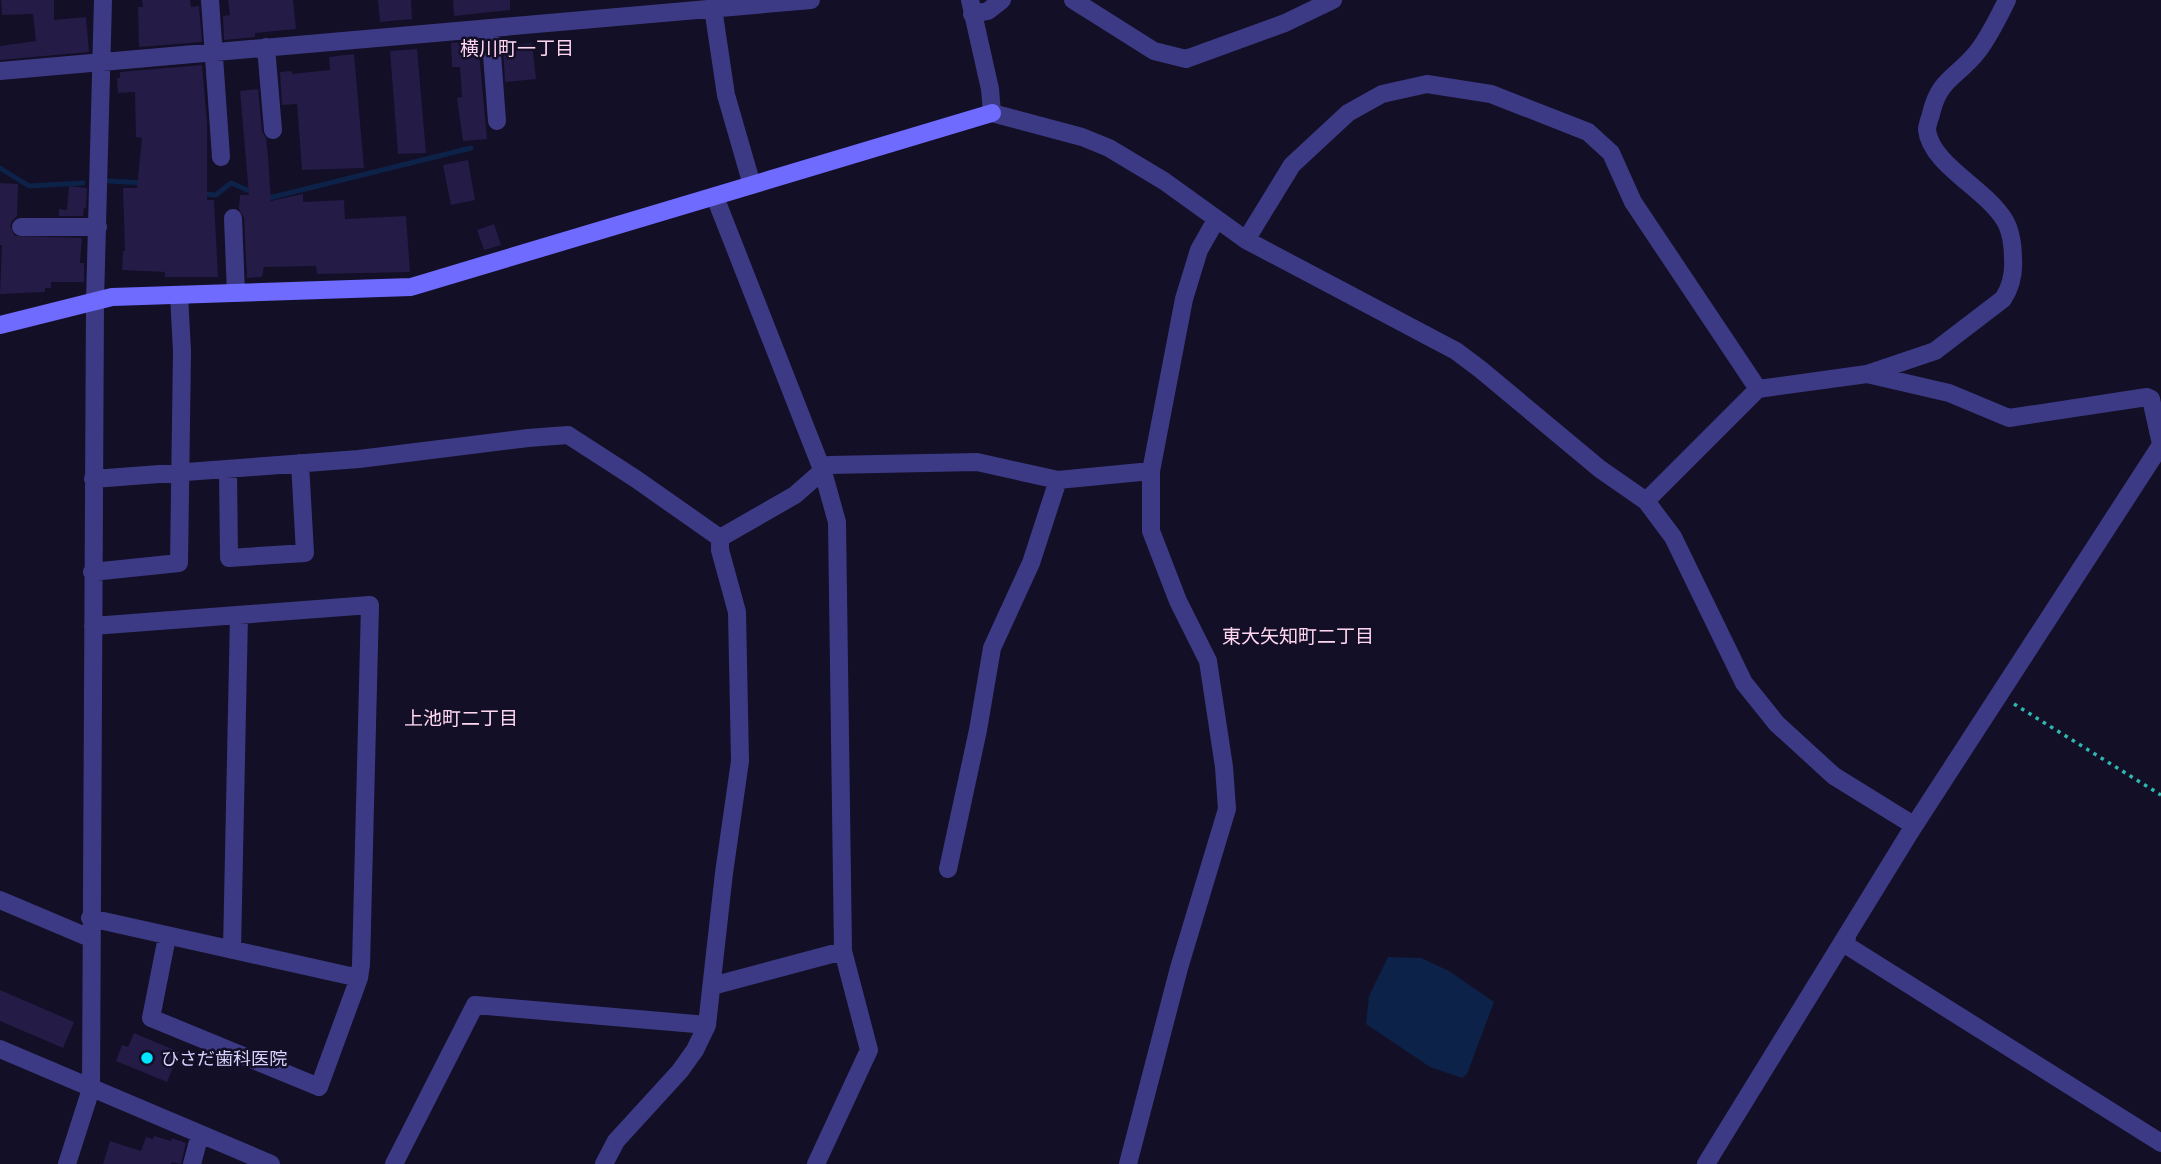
<svg xmlns="http://www.w3.org/2000/svg" width="2161" height="1164" font-family="'Work Sans','Noto Sans JP',sans-serif">
<style>
.water{fill:#0c2248}
.lines{fill:none;stroke-linecap:round;stroke-linejoin:round}
.stream{stroke:#0c2248;stroke-width:5}
.building{fill:#241b47}
.path{stroke:#2fb8b0;stroke-width:3.5;stroke-dasharray:3.5 5;stroke-linecap:butt}
.street{stroke:#3d3a85;stroke-width:18}
.secondary{stroke:#6f6bff;stroke-width:18}
.poi-dot{fill:#00e5ff;stroke:#130f26;stroke-width:2.5}
.labels{text-anchor:middle;dominant-baseline:central;stroke-width:5;stroke-linejoin:round;paint-order:stroke}
.poi-label{font-size:18px;fill:#d9d4ff;stroke:#130f26;text-anchor:start}
.neighbourhood-label{font-size:19px;fill:#ffd6f0;stroke:#130f26}
</style>
<rect width="100%" height="100%" fill="#130f26"/>
<!-- water -->
<path class="water" d="M1388,957L1421,958L1449,971L1494,1002L1467,1074L1462,1078L1430,1067L1366,1024L1369,996Z"/>
<g class="lines">
<!-- stream -->
<path class="stream" d="M0,168L29,186L83,183
M109,181L144,183
M202,194L216,195L231,183L252,192
M265,197L269,198L471,148"/>
</g>
<!-- building -->
<path class="building" d="M1,0H54V20L86,17L89,52L0,60V46L36,41L33,14L2,15Z
M142,0H190L191,7L199,6L202,42L139,47L138,7H143Z
M228,0H293L296,29L255,33V37L224,40L223,16L230,15Z
M378,0H411L412,19L380,22Z
M453,0H510V10L454,16Z
M478,41L487,139L463,141L457,98L462,97L460,67H452L451,43Z
M532,43L536,79L505,82L503,46Z
M417,49L426,153L398,154L390,51Z
M354,54L364,168L302,170L297,104L282,105L280,72L292,71V74L330,70L329,57Z
M202,65L207,122V200H214L218,277H165V272L122,270L123,251H125L123,188H137L142,138L136,137L135,92L118,93L117,78H120V72Z
M258,89L262,131L266,138L268,157L271,201L303,194V202L344,200L345,219L406,216L410,272L317,274L316,266L264,267L262,277L247,278L244,218L239,209L240,195H249L240,91Z
M468,160L475,200L451,205L443,165Z
M0,183L18,184L17,216L12,221L10,226L15,236L82,238L80,263H84V282H51V288H45V292L0,294L2,245H0Z
M69,186L87,188L86,208H84L83,216H59V209L67,210Z
M494,224L501,245L484,250L477,230Z
M0,990L74,1022L63,1048L0,1021Z
M134,1033L179,1052L167,1082L116,1061L122,1045L128,1047Z
M154,1136L171,1141L172,1138L186,1143L181,1164L172,1162L171,1164H103L110,1141L141,1151L146,1137L153,1139Z"/>
<g class="lines">
<!-- path -->
<path class="path" d="M2014,704L2161,795"/>
<!-- street -->
<path class="street" d="M210,0L221,157
M970,0L990,89L992,113L1082,137L1109,148L1164,181L1246,240L1456,351L1480,369L1600,469L1646,501L1673,537L1744,683L1777,724L1834,776L1910,823L1912,829
M1073,0L1154,51L1186,59L1285,23L1333,0
M713,8L726,95L752,185
M972,14L988,11L1002,0
M490,28L497,121
M266,47L273,130
M0,71L811,0
M715,197L823,472L837,522L843,951
M233,218L236,293
M21,227H98
M1246,240L1292,165L1348,113L1382,94L1427,84L1491,94L1588,132L1611,153L1633,202L1758,389
M1867,374L1949,393L2009,418L2147,397L2151,399L2161,444
M228,469L229,558L305,553L300,463
M93,479L359,459L528,438L568,435L636,479L720,538
M1646,501L1758,389L1867,374L1935,351L2003,299C2011,287 2014,274 2013,259C2013,248 2012,238 2008,227C1995,193 1931,167 1927,130C1927,125 1930,118 1931,114C1939,78 1958,77 1978,51C1990,35 1998,18 2007,0
M92,572L179,563L182,351L179,295
M93,626L370,605L361,965L359,978L319,1087L151,1018L167,937
M948,869L978,730L992,648L1031,563L1058,480
M0,900L90,938
M90,918L359,978
M1847,937L1846,945L2161,1143
M232,950L239,615
M712,986L843,951L869,1050L816,1164
M0,1049L271,1164
M67,1164L91,1089L95,301L103,0
M192,1164L200,1134
M394,1164L475,1005L707,1025
M604,1164L616,1141L680,1071L695,1050L707,1025L724,873L740,761L737,612L720,550V538L795,495L829,465L977,462L1058,480L1151,471
M1128,1164L1179,968L1227,809L1224,767L1208,661L1178,601L1151,531V471L1184,299L1199,250L1216,220
M1706,1164L1912,829L2161,445"/>
<!-- secondary -->
<path class="secondary" d="M0,325L112,297L411,287L992,113"/>
</g>
<!-- markers -->
<circle class="poi-dot" cx="147" cy="1058" r="7"/>
<g class="labels">
<!-- poi labels -->
<g class="poi-label">
<text x="161" y="1058">ひさだ歯科医院</text>
</g>
<!-- neighbourhood labels -->
<g class="neighbourhood-label">
<text x="517" y="48">横川町一丁目</text>
<text x="1298" y="636">東大矢知町二丁目</text>
<text x="461" y="718">上池町二丁目</text>
</g>
</g>
</svg>
